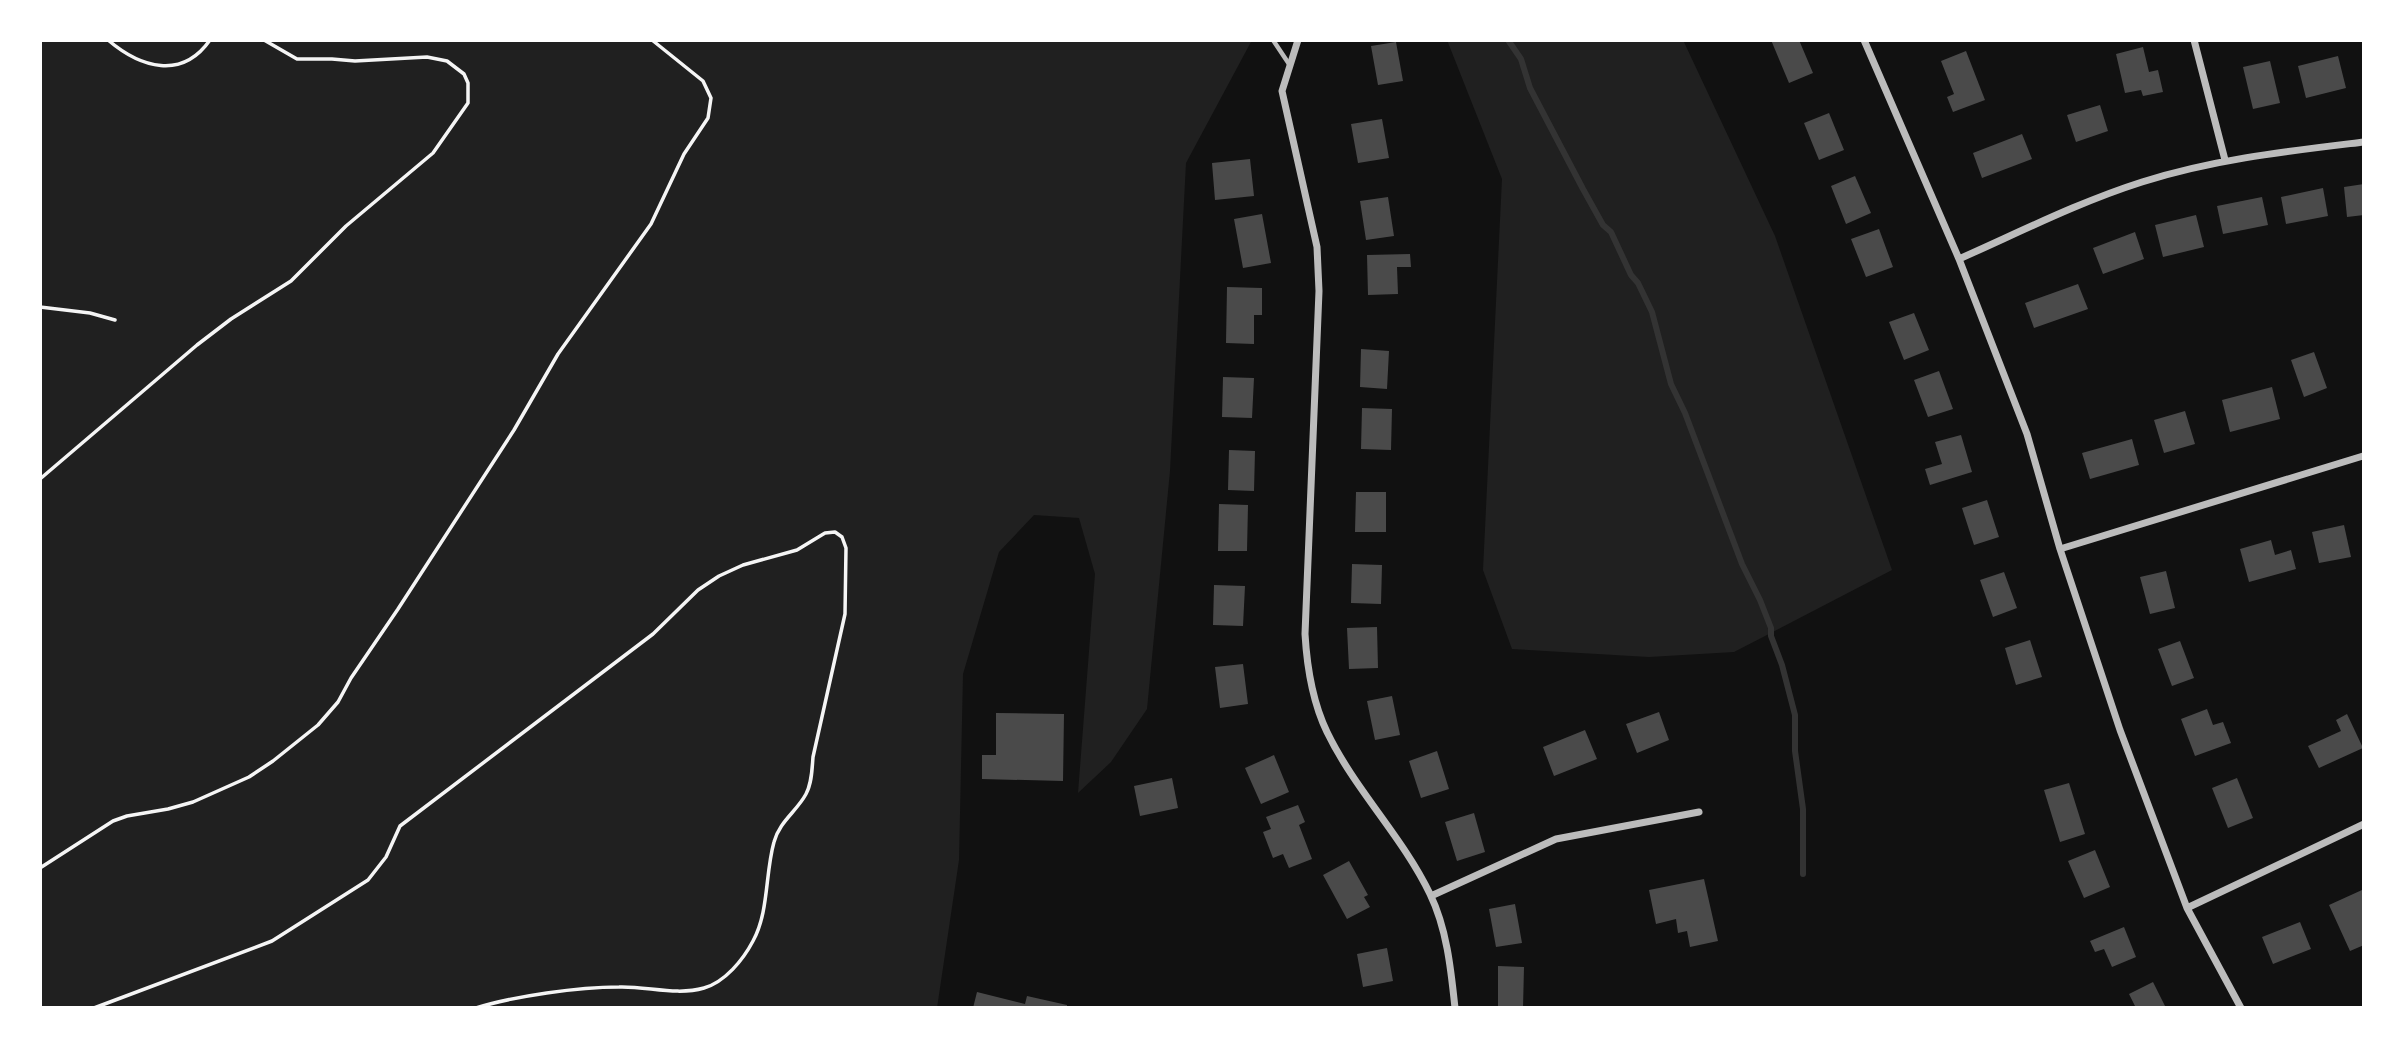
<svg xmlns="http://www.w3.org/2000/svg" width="2404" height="1048" font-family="Figtree,sans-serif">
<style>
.green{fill:#202020}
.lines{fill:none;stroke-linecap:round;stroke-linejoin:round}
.stream{stroke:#333;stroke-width:6}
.building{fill:#4a4a4a}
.path{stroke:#f5f5f5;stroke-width:3.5}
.service{stroke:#bcbcbc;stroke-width:4.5}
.minor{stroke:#bcbcbc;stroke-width:7}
</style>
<rect width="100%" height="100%" fill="#111"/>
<!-- green -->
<path class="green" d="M40,40H1252L1186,163L1170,471L1147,709L1111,762L1078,793L1095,574L1079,518L1034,515L999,552L963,674L959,860L937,1008H40Z
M1447,40H1683L1775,236L1892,570L1734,652L1649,657L1512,649L1483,570L1502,179Z"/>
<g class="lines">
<!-- stream -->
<path class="stream" d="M1508,40L1521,59L1530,88L1583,189L1603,225L1611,232L1631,275L1638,283L1652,312L1671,384L1685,413L1742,564L1760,600L1771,628V636L1782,665L1795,715V751L1803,809V874"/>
</g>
<!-- building -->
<path class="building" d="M1771,40H1799L1813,73L1789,83Z
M1396,42L1403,81L1378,85L1371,46Z
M2143,47L2149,72L2158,70L2163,92L2143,96L2141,90L2125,93L2116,54Z
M1966,51L1985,100L1953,112L1947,97L1954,94L1941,61Z
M2338,56L2346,88L2306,98L2298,66Z
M2270,61L2280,103L2253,109L2243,67Z
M2100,105L2108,131L2076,142L2067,115Z
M1829,113L1844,150L1819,160L1804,123Z
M1382,119L1389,158L1358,163L1351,124Z
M2022,134L2032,159L1982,178L1973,153Z
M1250,159L1254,196L1215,200L1212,163Z
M1855,176L1871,213L1846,224L1831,186Z
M2364,184V215L2347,217L2344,187Z
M2323,188L2328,216L2286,224L2281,197Z
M1388,197L1394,236L1366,240L1360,201Z
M2262,197L2268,225L2223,234L2217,206Z
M1262,214L1271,263L1243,268L1234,219Z
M2196,215L2204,247L2163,257L2155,225Z
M1879,229L1893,267L1866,277L1851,239Z
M2135,232L2144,259L2103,274L2093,248Z
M1410,254L1411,267H1397L1398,294L1368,295L1367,255Z
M2078,284L2088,309L2034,328L2025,303Z
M1227,287L1262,288V315H1254V344L1226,343Z
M1914,313L1929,350L1904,360L1889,322Z
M1361,349L1389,351L1387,389L1360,387Z
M2314,352L2327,388L2304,397L2291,360Z
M1939,371L1953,409L1928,417L1914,380Z
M1223,377L1254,378L1252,418L1222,417Z
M2272,387L2280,419L2230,432L2222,400Z
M1362,408L1392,409L1391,450L1361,449Z
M2185,411L2195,444L2164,453L2154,420Z
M1961,435L1972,472L1930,485L1925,469L1942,464L1935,442Z
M2132,439L2139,465L2090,479L2082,453Z
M1229,450L1255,451L1254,491L1228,490Z
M1356,492H1386V532H1355Z
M1987,500L1999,537L1974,545L1962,508Z
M1219,504L1248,505L1247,551H1218Z
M2344,525L2351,557L2319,563L2312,532Z
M2271,540L2275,555L2291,550L2296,569L2249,582L2240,549Z
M1352,564L1382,565L1381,604L1351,603Z
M2166,571L2175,608L2150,614L2140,577Z
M2004,572L2017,608L1993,617L1980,580Z
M1214,585L1245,586L1243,626L1213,625Z
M1377,627L1378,668L1349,669L1347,628Z
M2030,640L2042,677L2016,685L2005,648Z
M2180,641L2194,678L2172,686L2158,649Z
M1243,664L1248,704L1220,708L1215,667Z
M1392,696L1400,735L1375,740L1367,701Z
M2207,709L2213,725L2223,722L2231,743L2195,756L2181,719Z
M1659,712L1669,740L1637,753L1626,724Z
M996,713L1064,714L1063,781L982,779V755H996Z
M2347,714L2363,748L2319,768L2308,746L2341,731L2336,720Z
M1585,730L1597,759L1554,776L1543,747Z
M1437,751L1449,789L1421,798L1409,761Z
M1274,755L1289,792L1261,804L1245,768Z
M1172,778L1178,808L1140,816L1134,786Z
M2237,778L2253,818L2228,828L2212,788Z
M2069,783L2085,834L2060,842L2044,790Z
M1298,805L1305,822L1299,825L1312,859L1289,868L1283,854L1273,858L1263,832L1271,829L1266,817Z
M1474,813L1485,852L1457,861L1445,822Z
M2095,850L2110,887L2084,898L2068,861Z
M1349,861L1368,895L1364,897L1370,907L1347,919L1323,875Z
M1704,879L1718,941L1690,947L1687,931L1678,933L1676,919L1656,924L1649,890Z
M2362,890L2364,894V945L2350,951L2329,905Z
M1515,904L1522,943L1496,947L1489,909Z
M2300,922L2311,949L2273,964L2262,937Z
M2124,927L2136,957L2112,967L2104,949L2095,952L2090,941Z
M1387,948L1393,981L1363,987L1357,954Z
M1498,966L1524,967L1523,1008H1498Z
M2153,982L2166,1008H2136L2129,994Z
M977,992L1025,1004L1027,996L1067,1005V1008H973Z"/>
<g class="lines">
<!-- path -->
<path class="path" d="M108,40C141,68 182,80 210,40
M40,307L90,313L115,320
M40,479L197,345L231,319L291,281L346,226L433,153L468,103V83L464,74L447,61L427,57L355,61L332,59H297L264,40
M40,868L113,821L127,816L168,809L193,802L249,777L273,761L318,725L338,702L351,678L398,609L514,430L558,354L651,224L684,154L708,118L711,98L703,81L652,40
M94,1008L272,941L368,880L386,857L400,826L653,634L698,590L719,576L743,565L797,550L825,533L835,532L842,537L846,548L845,614L813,757C812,769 812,783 806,794C797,811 779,822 774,842C765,874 769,912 753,941C743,960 725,982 704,988C676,996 647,986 619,987C578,987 515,996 476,1008"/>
<!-- service -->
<path class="service" d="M1273,40L1289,64"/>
<!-- minor -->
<path class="minor" d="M1298,40L1282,91L1317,247L1319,291L1305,634C1307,668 1312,701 1327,732C1355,790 1402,836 1430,894C1447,929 1451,970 1455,1008
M1864,40L1959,259L2027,434L2060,549L2120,730L2187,908L2241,1008
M2194,40L2225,160
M1959,259C2020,232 2079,202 2142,182C2214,159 2289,151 2364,142
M2060,549L2363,456
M1431,896L1556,839L1699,812
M2187,908L2364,824"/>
</g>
<!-- border -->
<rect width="2404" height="1048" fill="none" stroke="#ffffff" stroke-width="84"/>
</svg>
